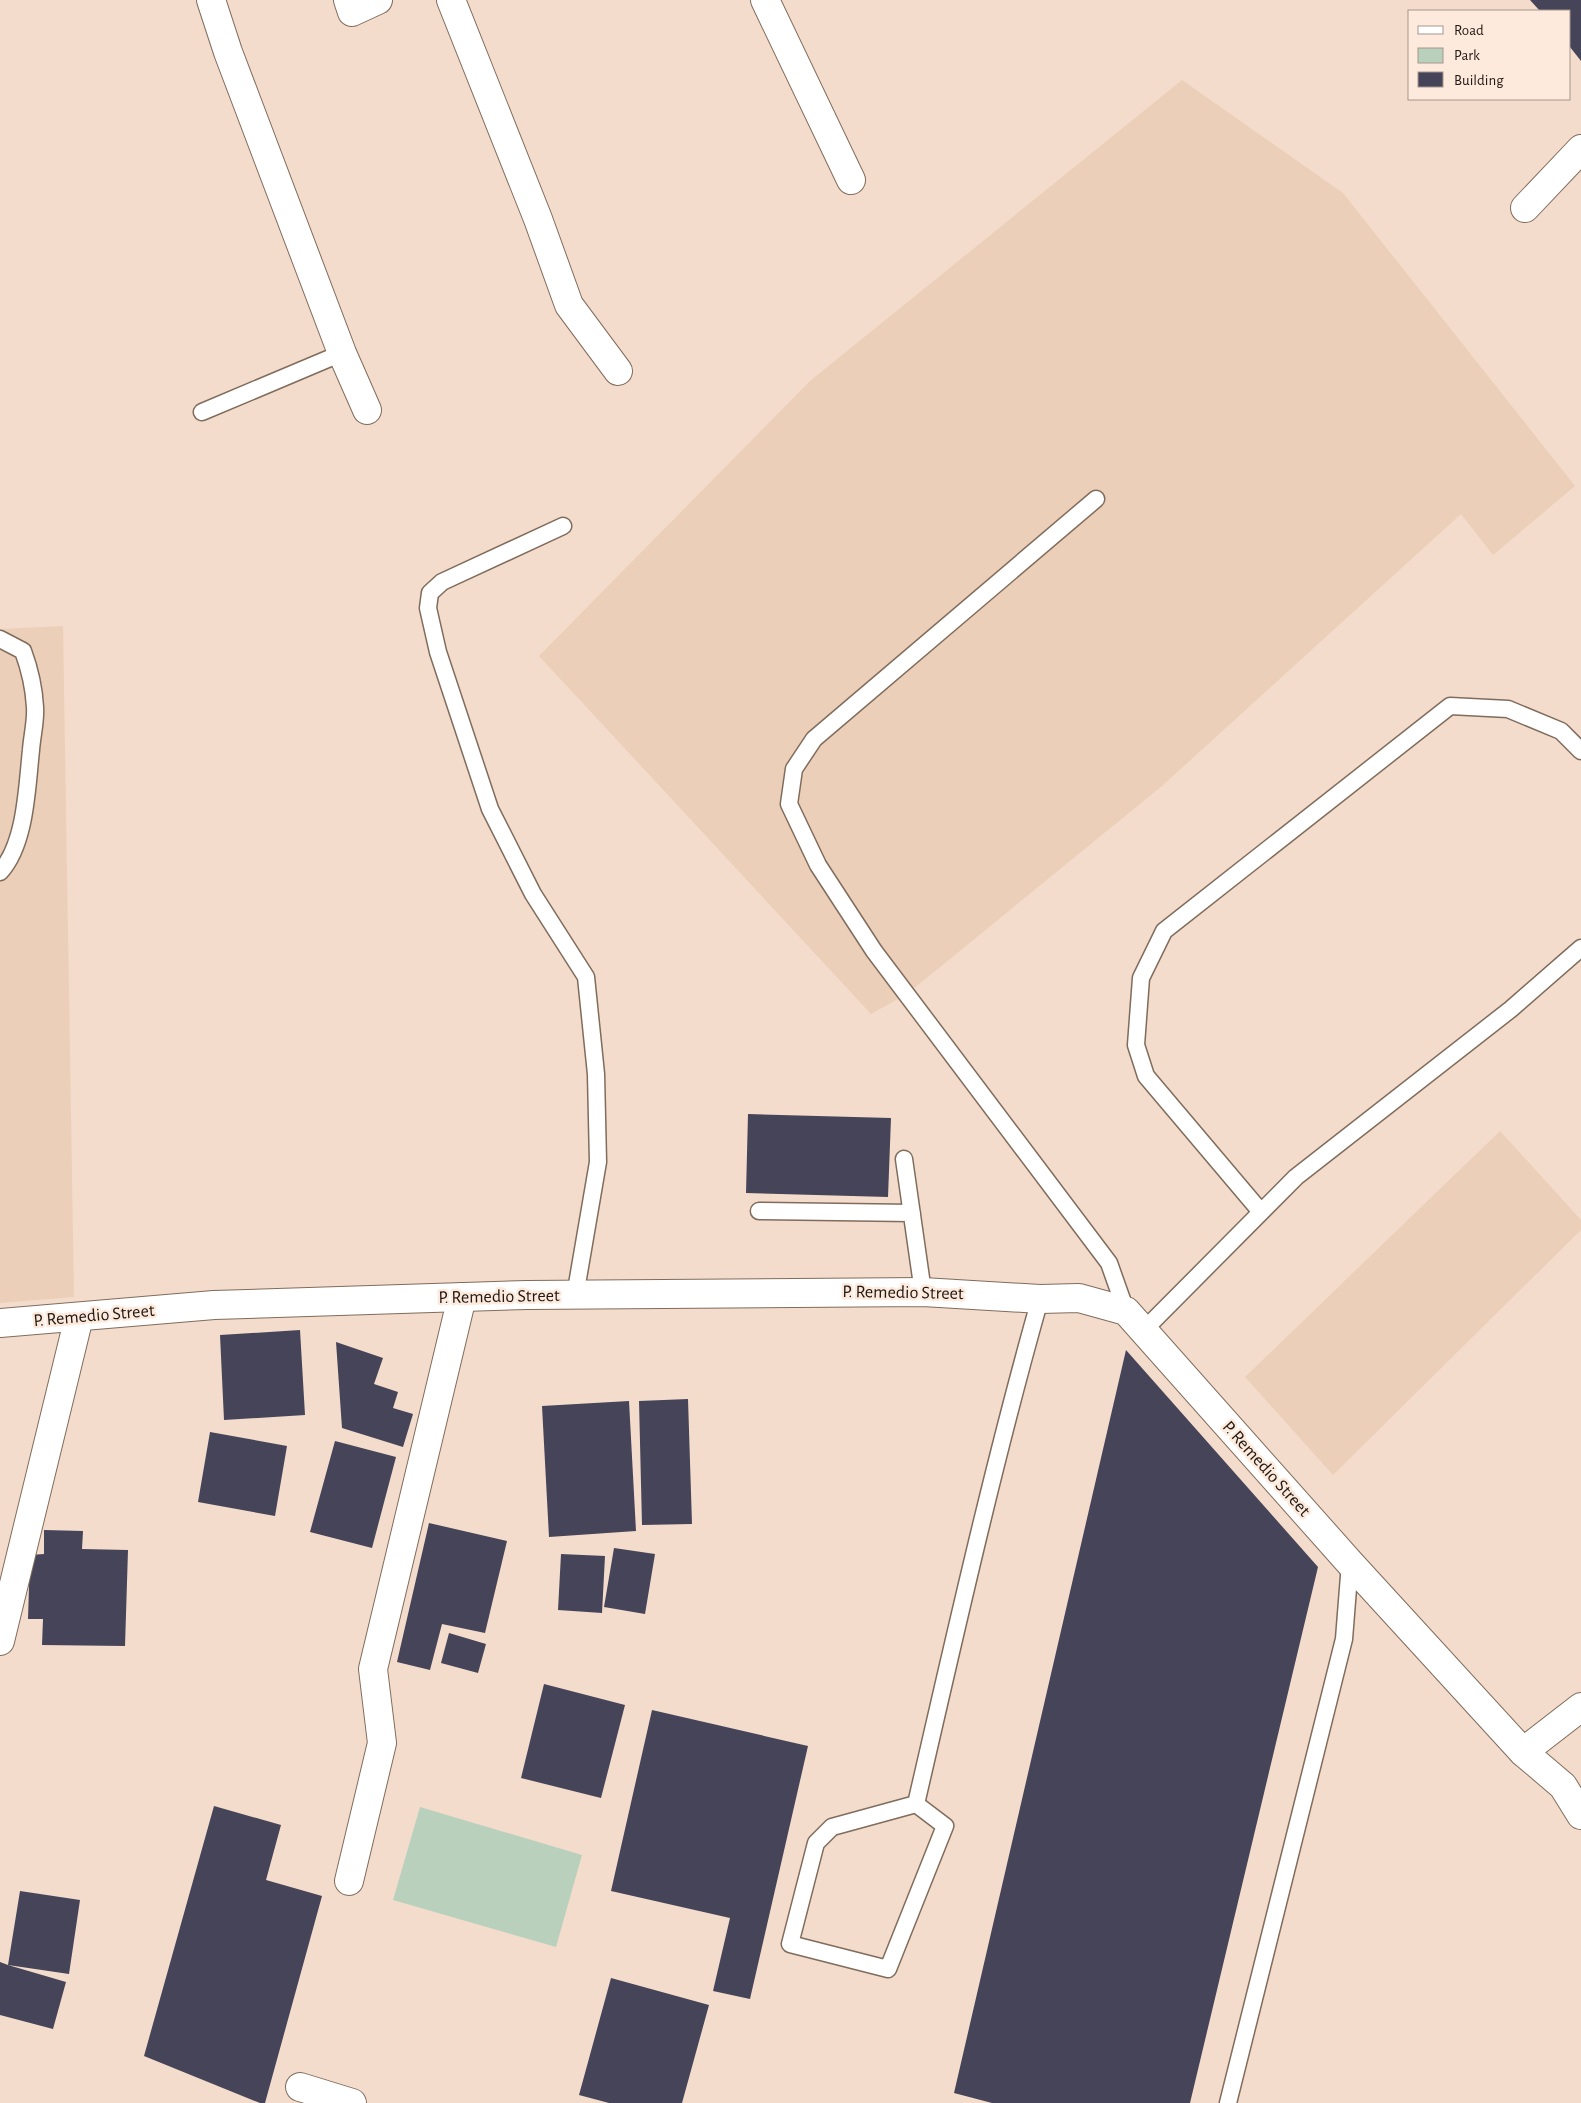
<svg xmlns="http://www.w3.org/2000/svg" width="1581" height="2103" font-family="'Alegreya Sans',sans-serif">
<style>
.built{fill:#eccfb8}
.green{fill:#b9d1bc}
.building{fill:#464459}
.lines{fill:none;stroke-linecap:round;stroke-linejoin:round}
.lane-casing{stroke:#806c5c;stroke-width:19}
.street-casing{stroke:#806c5c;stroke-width:30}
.secondary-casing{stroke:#806c5c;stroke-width:30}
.lane{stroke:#fff;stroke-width:16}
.street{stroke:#fff;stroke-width:28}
.secondary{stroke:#fff;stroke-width:28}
.labels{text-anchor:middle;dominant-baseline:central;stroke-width:5;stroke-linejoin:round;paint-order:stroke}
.street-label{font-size:18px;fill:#201812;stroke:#fdeadc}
</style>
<rect width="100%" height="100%" fill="#f3dccb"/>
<!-- built -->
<path class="built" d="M1182,80L1343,193L1575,486L1493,555L1461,514L1162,786L907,994L871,1014L539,656L810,381Z
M63,626L74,1297L0,1303V629Z
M1500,1131L1581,1220V1230L1333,1475L1245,1377Z"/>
<!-- green -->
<path class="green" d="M420,1807L582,1855L556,1947L393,1900Z"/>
<!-- building -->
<path class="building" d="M1530,0H1581V61L1570,47V11H1540Z
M748,1114L891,1118L888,1197L746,1193Z
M300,1330L305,1415L224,1420L220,1335Z
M336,1342L383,1358L374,1384L398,1392L393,1408L413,1414L403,1447L342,1428Z
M1126,1350L1318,1567L1190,2103H992L954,2093Z
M688,1399L692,1524L642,1525L639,1401Z
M629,1401L636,1531L549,1537L542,1406Z
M210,1432L287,1446L275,1516L198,1502Z
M335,1441L396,1457L372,1548L310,1532Z
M429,1523L507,1541L485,1633L442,1624L430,1670L397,1662Z
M44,1530L83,1531L82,1549L128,1550L125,1646L42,1645L43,1619H28L30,1555L44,1554Z
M614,1548L655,1554L645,1614L604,1607Z
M561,1554L605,1556L602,1613L558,1610Z
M449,1633L486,1644L478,1673L441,1663Z
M544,1684L625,1705L601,1798L521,1778Z
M652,1710L808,1746L750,1999L713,1991L730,1918L611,1891Z
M214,1806L281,1825L266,1880L322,1896L265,2103H260L144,2056Z
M20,1891L80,1900L69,1974L8,1965L66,1982L53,2029L0,2015V1962L8,1965Z
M611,1978L709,2005L682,2103H609L579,2095Z"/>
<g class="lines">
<!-- lane casing -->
<g class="lane-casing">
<path id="lane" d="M202,412L342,353
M1096,499L814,739L794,769L789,804L818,865L874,951L1109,1263L1126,1311
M563,526L442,582L430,593L428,608L438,652L490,809L533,894L586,977L596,1074L598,1162L575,1296
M0,639L23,651C30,670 34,688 35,707C36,721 32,736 31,750C27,786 26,844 0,872
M904,1159L923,1292
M759,1211L912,1213
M1261,1212L1146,1076L1136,1045L1141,978L1164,931L1450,706L1508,709L1561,731L1581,751
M1143,1331L1296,1177L1511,1009L1581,948
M916,1804C955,1635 993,1465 1040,1299
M916,1804L945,1826L888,1969L790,1944L816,1843L832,1827Z
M1228,2103L1344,1639L1350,1563"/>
</g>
<!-- street casing -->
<g class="street-casing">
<path id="street" d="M211,0L228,52L342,353L367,410
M348,0L352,12L378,0
M451,0L538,219L569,305L618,371
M765,0L851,180
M1525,208L1581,149
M0,1641L79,1317
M1523,1752L1581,1707
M349,1881L382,1743L373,1669L462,1297
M300,2087L352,2103"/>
</g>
<!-- secondary casing -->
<g class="secondary-casing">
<path id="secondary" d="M0,1323L214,1305L527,1295L923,1292L1040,1299L1079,1298L1126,1311L1350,1563L1523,1752L1563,1786L1581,1815"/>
</g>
<!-- lane -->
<use href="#lane" class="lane"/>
<!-- street -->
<use href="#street" class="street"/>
<!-- secondary -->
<use href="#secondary" class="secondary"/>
</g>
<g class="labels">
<!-- street labels -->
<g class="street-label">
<text transform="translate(903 1293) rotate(1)">P. Remedio Street</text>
<text transform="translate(499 1297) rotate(-1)">P. Remedio Street</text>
<text transform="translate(94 1316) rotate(-5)">P. Remedio Street</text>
<text transform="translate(1266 1469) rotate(48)">P. Remedio Street</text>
</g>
</g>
<!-- legend -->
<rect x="1408" y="10" width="162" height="90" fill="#fdeadc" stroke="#a5968b"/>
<rect x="1418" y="26" width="25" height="8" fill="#ffffff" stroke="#a5968b"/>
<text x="1454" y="35" font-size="15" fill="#201812">Road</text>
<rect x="1418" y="48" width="25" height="15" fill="#b9d1bc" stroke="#a5968b"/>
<text x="1454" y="60" font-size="15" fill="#201812">Park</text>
<rect x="1418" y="72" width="25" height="15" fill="#464459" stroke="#a5968b"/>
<text x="1454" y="85" font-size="15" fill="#201812">Building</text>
</svg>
